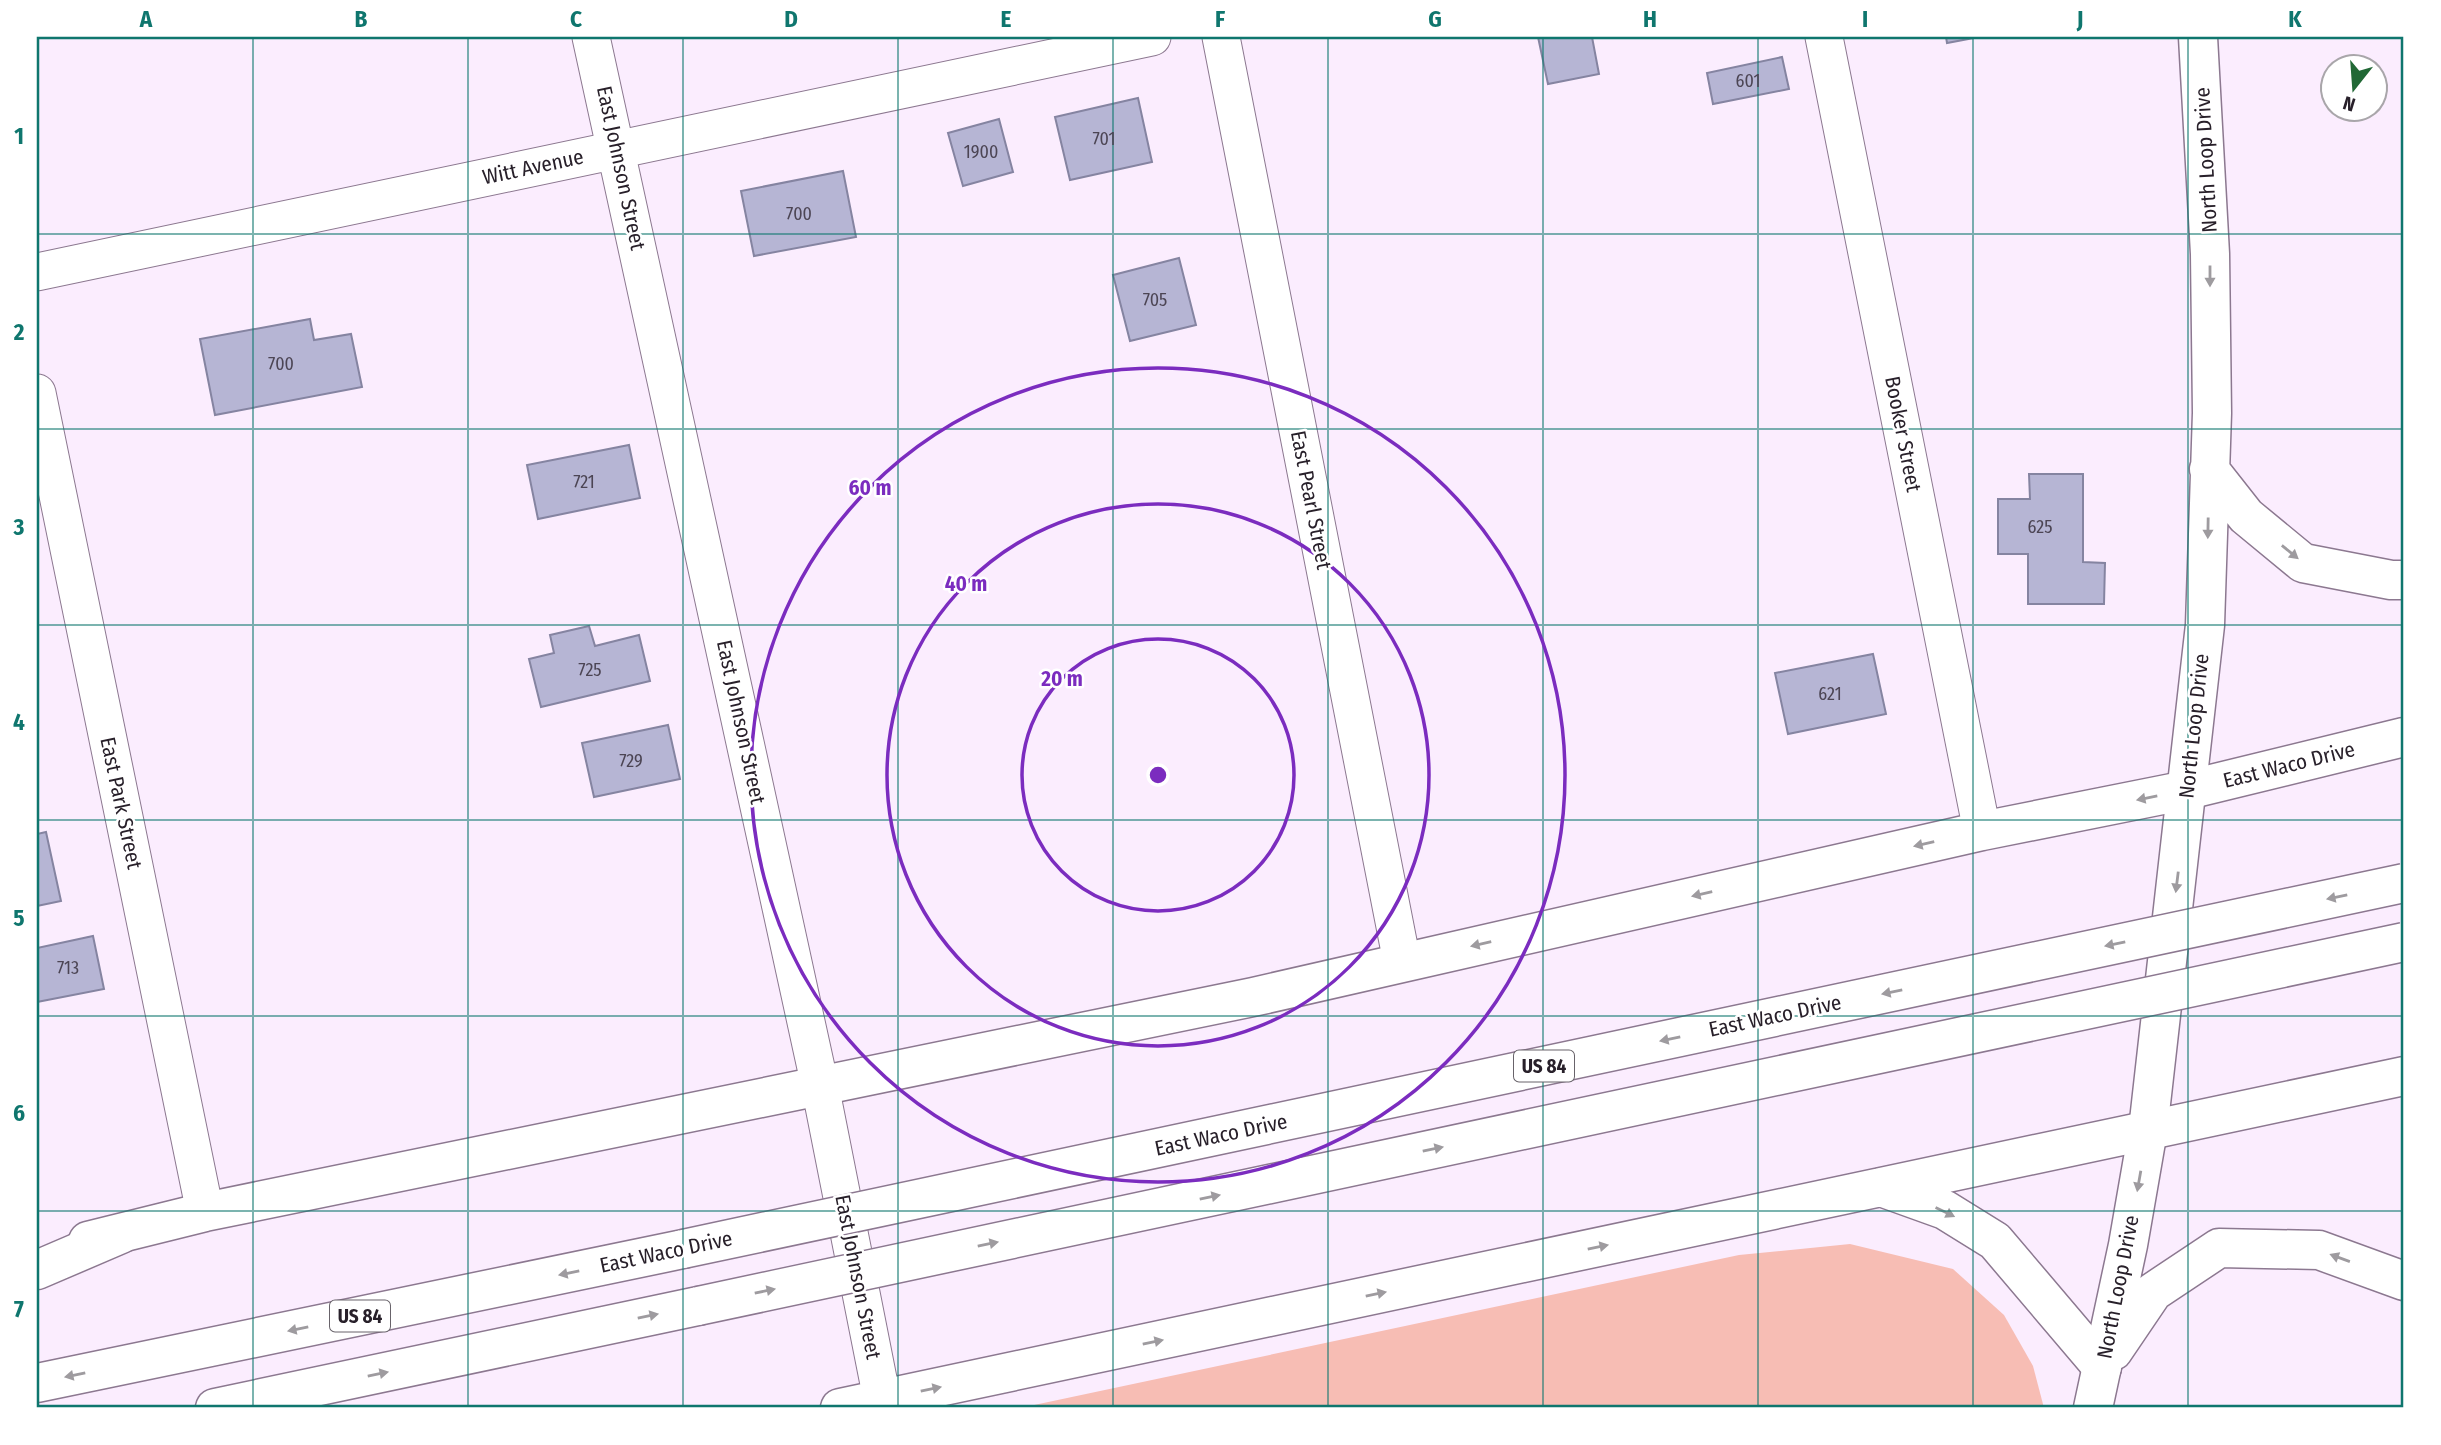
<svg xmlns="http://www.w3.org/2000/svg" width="2441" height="1445" font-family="'Fira Sans Condensed',sans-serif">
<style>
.green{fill:#f7bdb4}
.building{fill:#b6b5d4;stroke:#8584a1;stroke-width:2}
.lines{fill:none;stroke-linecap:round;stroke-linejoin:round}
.street-casing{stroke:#8c7890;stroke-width:39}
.secondary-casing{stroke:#8c7890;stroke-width:41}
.primary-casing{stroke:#8c7890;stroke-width:41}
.street{stroke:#fff;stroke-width:37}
.secondary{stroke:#fff;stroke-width:38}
.primary{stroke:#fff;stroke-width:38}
.primary-bridge-casing{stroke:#8c7890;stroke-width:41;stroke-linecap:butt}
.primary-bridge{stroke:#fff;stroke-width:38}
.oneway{fill:#9e9b9f}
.grid{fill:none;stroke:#0f766e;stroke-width:2;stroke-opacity:0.55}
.ring{fill:none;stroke:#7b2cbf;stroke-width:3.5}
.labels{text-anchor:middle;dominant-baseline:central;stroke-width:5;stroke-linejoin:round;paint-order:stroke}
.number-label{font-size:18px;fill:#4c4554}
.shield{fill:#fff;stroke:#68636a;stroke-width:2}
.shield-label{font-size:19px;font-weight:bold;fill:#28202a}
.street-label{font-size:21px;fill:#28202a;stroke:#fff}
.centre{fill:#7b2cbf;stroke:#fff;stroke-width:3.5}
.ring-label{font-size:21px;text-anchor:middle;font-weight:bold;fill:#7b2cbf;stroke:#fff;stroke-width:5;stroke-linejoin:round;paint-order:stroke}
.neatline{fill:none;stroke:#0f766e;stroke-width:2.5}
.grid-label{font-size:23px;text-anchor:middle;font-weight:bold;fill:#0f766e}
</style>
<rect width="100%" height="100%" fill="#fbedfe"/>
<!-- green -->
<path class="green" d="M1850,1244L1953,1269L2004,1315L2033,1366L2044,1408H1020L1739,1255Z"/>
<!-- building -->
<path class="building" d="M1538,37H1592L1599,74L1548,84Z
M1946,37H1979L1947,43Z
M1782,57L1789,89L1713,104L1707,73Z
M1138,98L1152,162L1070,180L1055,117Z
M999,119L1013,172L963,186L948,133Z
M843,171L856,237L754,256L741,191Z
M1179,258L1196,325L1130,341L1113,275Z
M310,319L314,340L351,334L362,387L215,415L200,339Z
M629,445L640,498L538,519L527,465Z
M2029,474H2083V562L2105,563L2104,604H2028V554H1998V499H2030Z
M589,626L595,646L639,635L650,681L541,707L529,659L554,653L550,635Z
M1873,654L1886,714L1788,734L1775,673Z
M668,725L680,779L594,797L582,743Z
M46,832L61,901L37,906V834Z
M93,936L104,989L37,1002V948Z"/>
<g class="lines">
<!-- street casing -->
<g class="street-casing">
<path id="street" d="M591,37L820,1086L882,1399L886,1408
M1221,37L1402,962
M1824,37L1982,831
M37,272L1152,37
M37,393L205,1212"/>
</g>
<!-- secondary casing -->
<g class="secondary-casing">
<path id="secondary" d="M1881,1187L1945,1210L1995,1241L2102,1367
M88,1241L205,1212L1253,997L1982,831L2187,790L2404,737
M840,1408L2404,1076"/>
</g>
<!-- primary casing -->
<g class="primary-casing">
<path id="primary" d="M2209,469L2246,516L2303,563L2391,580H2404
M37,1270L121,1234
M2113,1351L2153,1292L2219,1248L2319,1250L2404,1281
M37,1383L683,1249
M215,1408L698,1306
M2093,1408L2128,1245L2148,1130L2205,625L2212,413L2210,254L2198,37"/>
</g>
<!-- street -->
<use href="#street" class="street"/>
<!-- secondary -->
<use href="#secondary" class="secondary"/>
<!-- primary -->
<use href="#primary" class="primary"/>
<!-- primary-bridge casing -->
<g class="primary-bridge-casing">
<path id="primary-bridge" d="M683,1249L2404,883
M698,1306L2404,942"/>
</g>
<!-- primary-bridge -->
<use href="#primary-bridge" class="primary-bridge"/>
</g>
<!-- one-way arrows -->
<defs><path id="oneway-solid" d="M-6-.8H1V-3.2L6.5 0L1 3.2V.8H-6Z" transform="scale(1.75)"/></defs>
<g class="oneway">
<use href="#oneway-solid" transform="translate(2210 276) rotate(90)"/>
<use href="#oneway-solid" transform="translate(2208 528) rotate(91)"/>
<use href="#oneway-solid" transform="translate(2290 552) rotate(39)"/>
<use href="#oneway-solid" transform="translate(2147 798) rotate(169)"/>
<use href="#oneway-solid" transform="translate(1924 844) rotate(167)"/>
<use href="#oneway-solid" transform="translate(2177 882) rotate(97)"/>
<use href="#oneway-solid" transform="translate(1702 894) rotate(167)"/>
<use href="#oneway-solid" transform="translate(2337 897) rotate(168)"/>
<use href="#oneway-solid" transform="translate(1481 944) rotate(167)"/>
<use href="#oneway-solid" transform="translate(2115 944) rotate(168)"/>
<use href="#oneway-solid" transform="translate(1892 992) rotate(168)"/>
<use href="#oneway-solid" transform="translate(1670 1039) rotate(168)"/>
<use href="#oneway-solid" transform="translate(1433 1149) rotate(-12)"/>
<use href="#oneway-solid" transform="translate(2139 1181) rotate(100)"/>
<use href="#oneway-solid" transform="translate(1210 1197) rotate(-12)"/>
<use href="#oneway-solid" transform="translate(1945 1212) rotate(26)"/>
<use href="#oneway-solid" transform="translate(988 1244) rotate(-12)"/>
<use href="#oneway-solid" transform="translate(1598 1247) rotate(-12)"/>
<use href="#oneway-solid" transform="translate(2340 1258) rotate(-160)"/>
<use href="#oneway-solid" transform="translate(569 1273) rotate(168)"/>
<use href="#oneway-solid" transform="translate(765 1291) rotate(-12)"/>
<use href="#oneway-solid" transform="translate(1376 1294) rotate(-12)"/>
<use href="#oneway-solid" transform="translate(648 1316) rotate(-12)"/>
<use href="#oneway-solid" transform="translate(298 1329) rotate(168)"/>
<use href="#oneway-solid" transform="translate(1153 1342) rotate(-12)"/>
<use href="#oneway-solid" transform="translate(378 1374) rotate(-12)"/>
<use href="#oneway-solid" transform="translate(75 1375) rotate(168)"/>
<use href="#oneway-solid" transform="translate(931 1389) rotate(-12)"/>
</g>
<!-- grid -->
<path class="grid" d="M253,37V1408M468,37V1408M683,37V1408M898,37V1408M1113,37V1408M1328,37V1408M1543,37V1408M1758,37V1408M1973,37V1408M2188,37V1408M37,234H2404M37,429H2404M37,625H2404M37,820H2404M37,1016H2404M37,1211H2404"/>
<!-- distance rings -->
<g class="ring">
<circle cx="1158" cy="775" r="136"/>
<circle cx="1158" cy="775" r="271"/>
<circle cx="1158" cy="775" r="407"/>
</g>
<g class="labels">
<!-- number labels -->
<g class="number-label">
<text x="1748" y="81">601</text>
<text x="1104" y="139">701</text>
<text x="981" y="152">1900</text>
<text x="799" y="214">700</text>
<text x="1155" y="300">705</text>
<text x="281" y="364">700</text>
<text x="584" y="482">721</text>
<text x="2040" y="527">625</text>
<text x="590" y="670">725</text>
<text x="1830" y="694">621</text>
<text x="631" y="761">729</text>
<text x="68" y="968">713</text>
</g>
<!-- shield labels -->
<g class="shield">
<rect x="1514" y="1050.5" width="60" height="31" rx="5"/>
<rect x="330" y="1300.5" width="60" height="31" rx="5"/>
</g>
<g class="shield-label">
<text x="1544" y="1066">US 84</text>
<text x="360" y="1316">US 84</text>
</g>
<!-- street labels -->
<g class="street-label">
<text transform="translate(2206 160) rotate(-93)">North Loop Drive</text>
<text transform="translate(533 167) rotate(-12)">Witt Avenue</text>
<text transform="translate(621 168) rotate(78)">East Johnson Street</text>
<text transform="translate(1903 434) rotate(79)">Booker Street</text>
<text transform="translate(1311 500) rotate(79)">East Pearl Street</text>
<text transform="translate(741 722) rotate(78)">East Johnson Street</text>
<text transform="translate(2194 726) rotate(-84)">North Loop Drive</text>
<text transform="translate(2289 765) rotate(-14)">East Waco Drive</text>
<text transform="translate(121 803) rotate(78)">East Park Street</text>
<text transform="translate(1775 1016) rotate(-12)">East Waco Drive</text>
<text transform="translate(1221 1135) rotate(-12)">East Waco Drive</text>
<text transform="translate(666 1252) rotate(-12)">East Waco Drive</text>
<text transform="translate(858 1277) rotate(79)">East Johnson Street</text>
<text transform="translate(2118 1287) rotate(-79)">North Loop Drive</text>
</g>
</g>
<circle cx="1158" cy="775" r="10" class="centre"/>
<g class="ring-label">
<text x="870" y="495">60 m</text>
<text x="966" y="591">40 m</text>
<text x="1062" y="686">20 m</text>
</g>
<!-- border -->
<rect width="2441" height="1445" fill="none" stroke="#ffffff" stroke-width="77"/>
<!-- north arrow -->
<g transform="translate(2354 88) rotate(197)"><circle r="33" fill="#ffffff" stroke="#a9a6aa" stroke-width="2"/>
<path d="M0-5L12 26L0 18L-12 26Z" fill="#216835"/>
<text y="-10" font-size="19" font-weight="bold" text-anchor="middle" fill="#28202a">N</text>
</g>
<rect x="38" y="38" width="2364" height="1368" class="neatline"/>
<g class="grid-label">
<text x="146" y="27">A</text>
<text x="361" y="27">B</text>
<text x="576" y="27">C</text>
<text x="791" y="27">D</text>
<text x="1006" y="27">E</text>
<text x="1220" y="27">F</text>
<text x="1435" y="27">G</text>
<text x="1650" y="27">H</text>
<text x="1865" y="27">I</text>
<text x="2080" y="27">J</text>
<text x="2295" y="27">K</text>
<text x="19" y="144">1</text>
<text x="19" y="340">2</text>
<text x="19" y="535">3</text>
<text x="19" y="730">4</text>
<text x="19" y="926">5</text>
<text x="19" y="1121">6</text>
<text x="19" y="1317">7</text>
</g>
</svg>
